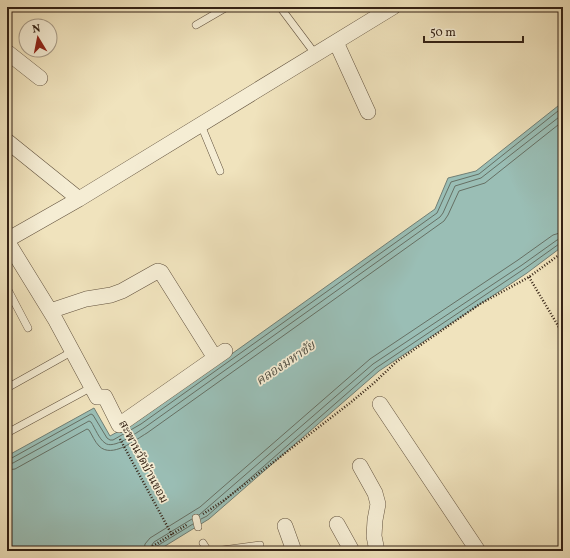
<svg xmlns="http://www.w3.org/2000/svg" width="570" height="558" font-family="Vollkorn,'Noto Serif Thai',serif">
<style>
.water{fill:#9abeb5;stroke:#717f75}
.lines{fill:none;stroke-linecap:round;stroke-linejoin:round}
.shore{stroke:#667064;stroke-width:1}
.lane-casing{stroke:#62523e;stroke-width:8}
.street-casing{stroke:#62523e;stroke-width:16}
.path{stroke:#332114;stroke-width:2.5;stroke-dasharray:1 2;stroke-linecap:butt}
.lane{stroke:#f5edd4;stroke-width:7}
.street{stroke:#f5edd4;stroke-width:15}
.labels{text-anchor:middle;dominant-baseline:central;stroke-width:3.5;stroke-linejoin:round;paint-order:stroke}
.street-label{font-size:12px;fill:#332114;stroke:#f5edd4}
.water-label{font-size:13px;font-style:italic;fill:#525044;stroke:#f5edd4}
</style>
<rect width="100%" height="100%" fill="#f0e3bd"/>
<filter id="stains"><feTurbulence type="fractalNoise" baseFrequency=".005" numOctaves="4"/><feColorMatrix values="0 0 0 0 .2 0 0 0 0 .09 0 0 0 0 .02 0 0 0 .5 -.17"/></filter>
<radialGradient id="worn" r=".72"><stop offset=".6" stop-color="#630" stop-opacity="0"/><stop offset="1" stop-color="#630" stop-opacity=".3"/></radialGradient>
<!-- water -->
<path class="water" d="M563,102V246L527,273L379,371L209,519L157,551H7V456L94,408L110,436L139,420L435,209L448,178L476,171Z"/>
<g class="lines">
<!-- shore -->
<path class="shore" d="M7,459H10L91,414L93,415L107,438L110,440H113L141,424L437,213L451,182L479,174L563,107
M7,464L13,463L89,421L91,422C95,428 99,439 105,443C113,450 136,433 144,428L440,217L443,213L455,186L481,178L563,114
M7,470L15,469L87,429L89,430C92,435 95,442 99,446C112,459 135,440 147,433L444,221L448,215L459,191L485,183L563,121
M199,515L373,364L522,265L557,240L563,238
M201,519L207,516L376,368L524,269L559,244L563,243
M144,551L145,544L150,538L200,507L370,359L518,260L553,235L563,232
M150,551L151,546L154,542L192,519
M155,551L157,546L193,524"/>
<!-- lane casing -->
<g class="lane-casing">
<path id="lane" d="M280,7L316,55
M196,25L227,7
M201,125L220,171
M7,288L28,328
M7,388L73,351
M7,433L92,387
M196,518L198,527
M203,543L208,551
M215,551L260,545"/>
</g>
<!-- street casing -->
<g class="street-casing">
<path id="street" d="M336,42L368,112
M7,52L40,78
M7,141L79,199
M7,240L79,199L393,7
M7,241L55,319L97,397H105L119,425L225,351
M50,311L86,299L111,295L122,291L154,273L158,271L161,272L215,358
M380,404L478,551
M360,466L375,493L378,504L375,520L374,536L377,551
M337,524L352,551
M285,526L294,551"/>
</g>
<!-- path -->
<path class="path" d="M529,277L563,334
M120,439L172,535
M203,514L223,501L350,403L374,383L396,362L480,304L529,277L563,252
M145,551L188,524"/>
<!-- lane -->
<use href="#lane" class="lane"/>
<!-- street -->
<use href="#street" class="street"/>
</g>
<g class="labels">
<!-- street labels -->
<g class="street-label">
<text transform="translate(143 462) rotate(62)">สะพานวัดบ้านขอม</text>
</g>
<!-- water labels -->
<g class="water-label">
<text transform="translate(286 364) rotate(-34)">คลองมหาชัย</text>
</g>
</g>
<!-- margin -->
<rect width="570" height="558" fill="none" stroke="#f0e3bd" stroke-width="24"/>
<rect x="8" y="8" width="554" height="542" fill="none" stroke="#332114" stroke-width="2"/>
<rect x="12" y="12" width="546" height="534" fill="none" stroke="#332114"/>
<!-- north arrow -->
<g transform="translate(38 38) rotate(350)"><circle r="19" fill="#f5edd4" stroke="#a79b87"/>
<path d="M0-3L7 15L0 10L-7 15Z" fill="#8f2418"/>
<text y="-6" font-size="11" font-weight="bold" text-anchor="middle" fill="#332114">N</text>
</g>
<!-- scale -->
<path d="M424 36v6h99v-6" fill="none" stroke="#332114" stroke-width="2"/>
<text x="430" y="36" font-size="12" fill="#332114" stroke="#f5edd4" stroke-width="3" paint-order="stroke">50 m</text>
<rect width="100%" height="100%" filter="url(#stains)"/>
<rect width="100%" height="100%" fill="url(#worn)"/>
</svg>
